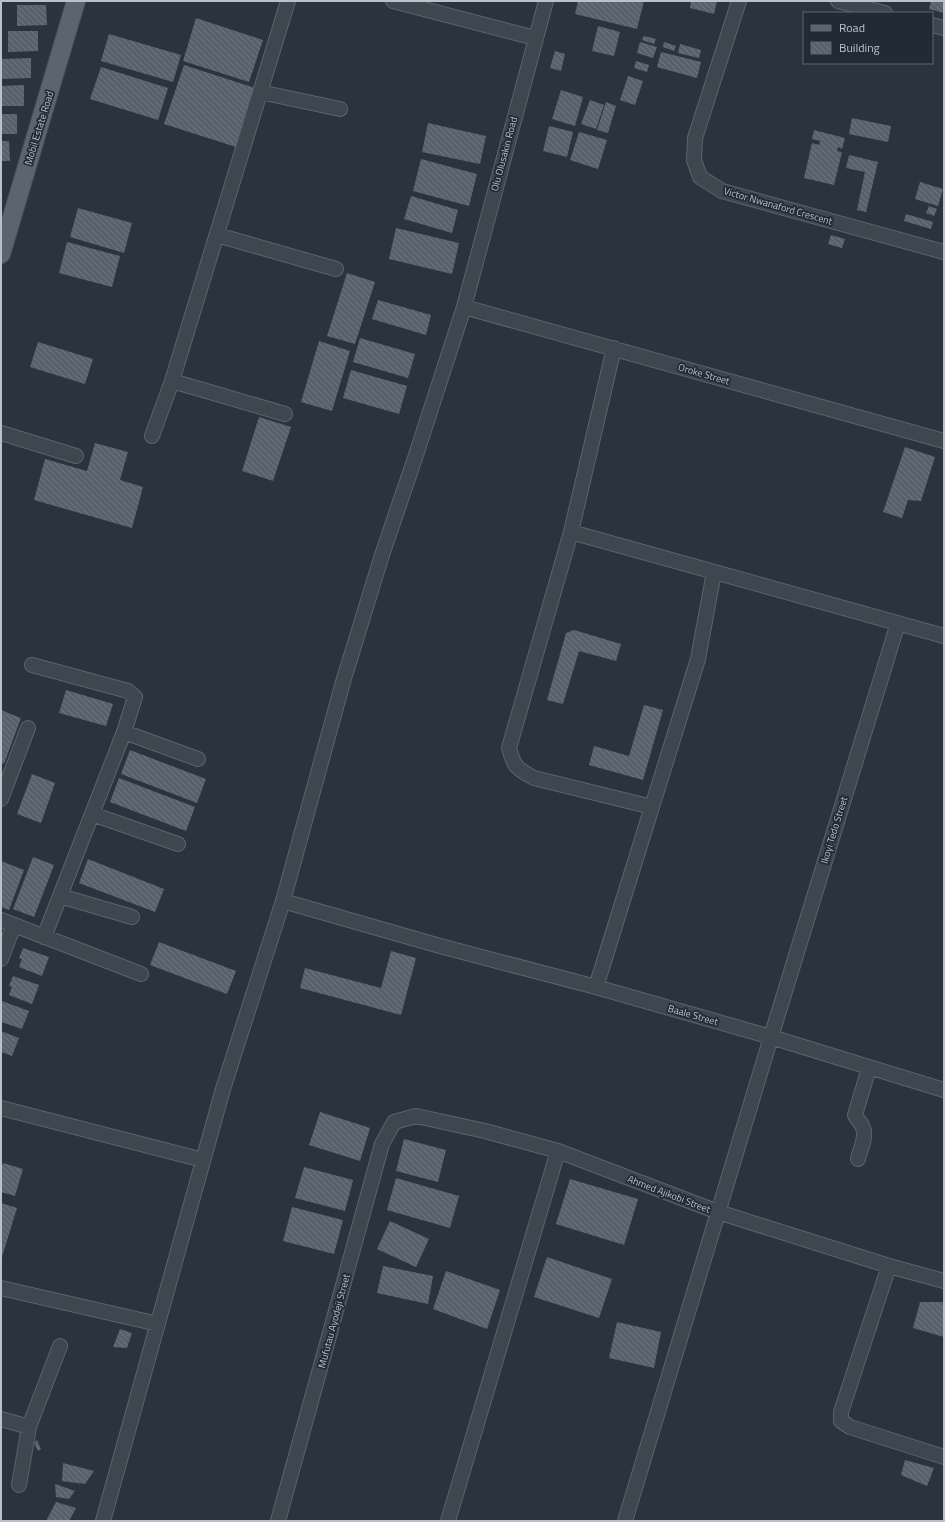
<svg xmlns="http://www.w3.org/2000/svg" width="945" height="1522" font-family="'Titillium Web',sans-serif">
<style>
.building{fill:url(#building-back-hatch)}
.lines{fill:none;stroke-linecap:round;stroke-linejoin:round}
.minor-casing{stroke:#5b646d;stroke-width:16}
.major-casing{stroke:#474f59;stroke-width:20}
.minor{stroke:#3e4650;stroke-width:14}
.major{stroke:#5c656f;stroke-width:18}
.labels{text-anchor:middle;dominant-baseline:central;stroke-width:3.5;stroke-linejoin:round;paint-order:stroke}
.street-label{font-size:10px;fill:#bac1ca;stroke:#222b35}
</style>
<defs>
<pattern id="building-back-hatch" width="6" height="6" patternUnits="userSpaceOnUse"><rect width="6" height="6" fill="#58626f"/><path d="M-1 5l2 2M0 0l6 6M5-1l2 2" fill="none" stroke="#6e7782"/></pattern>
</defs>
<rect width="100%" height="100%" fill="#2a343f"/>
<!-- building -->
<path class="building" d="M578,1H644L637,29L575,14Z
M691,1H717L714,14L690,8Z
M931,1H944V13L929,9Z
M17,5H46L47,25L17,26Z
M196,18L263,40L249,82L183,61Z
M598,26L620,32L614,56L592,51Z
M8,31H38V51L8,52Z
M109,34L181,55L173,82L101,61Z
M644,36L656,39L654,44L642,40Z
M640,42L657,47L653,58L637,53Z
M664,42L676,46L674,51L663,47Z
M680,44L701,50L699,58L678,53Z
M555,51L565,54L561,71L550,68Z
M661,52L701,62L697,78L657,67Z
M31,58V78L1,79V59Z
M636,61L649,65L647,72L634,68Z
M184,65L255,88L236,147L164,124Z
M101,67L168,88L158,120L90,99Z
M628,76L643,81L635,105L620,100Z
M24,85V106H1V86Z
M561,90L583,97L575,126L552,119Z
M590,100L604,105L596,129L581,124Z
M606,102L616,106L608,133L597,130Z
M1,114H17V134H1Z
M852,118L891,126L888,142L849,134Z
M428,123L486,136L480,164L422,152Z
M549,126L573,132L567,157L543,151Z
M814,130L845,138L842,149L838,147L837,151L842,152L834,185L804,178L812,143L819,145L820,141L812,139Z
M579,132L607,140L598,169L570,160Z
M1,141H9L10,161H1Z
M849,155L878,162L866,212L857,210L865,172L846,168Z
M421,159L477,174L469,206L413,191Z
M920,182L943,189L938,206L915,199Z
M411,196L458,210L452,233L404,219Z
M929,206L937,209L934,216L926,213Z
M78,208L132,223L124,253L70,237Z
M906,214L933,222L931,229L904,221Z
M396,228L459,243L452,274L389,259Z
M831,235L845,239L842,248L828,244Z
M67,242L120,256L112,287L59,273Z
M347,273L375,282L355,344L327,336Z
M378,300L431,315L426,335L372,319Z
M360,338L415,354L408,378L353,362Z
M319,341L350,351L332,411L301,402Z
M38,342L93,359L85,384L30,367Z
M351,370L407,386L399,414L343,398Z
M259,417L291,427L273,481L242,471Z
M95,443L128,452L120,480L143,487L132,528L34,500L45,459L87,471Z
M905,447L935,457L921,501L908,500L902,518L883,512Z
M574,630L621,644L616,661L579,651L563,704L547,700L566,633Z
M66,690L113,704L106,726L59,713Z
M644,705L663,710L643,780L589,765L594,746L629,756Z
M1,710L21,718L4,764L1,763Z
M130,750L206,779L197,803L121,774Z
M32,774L55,783L41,823L17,814Z
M119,778L195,807L186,831L110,802Z
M33,857L54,865L34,917L13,909Z
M88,859L164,889L155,912L79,883Z
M1,861L24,870L9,910L1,907Z
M159,942L236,971L227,994L150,965Z
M23,948L49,957L42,976L19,967L22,959L19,958Z
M391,951L416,958L401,1015L300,988L305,968L381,988Z
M13,976L39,985L32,1004L9,995L12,987L9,986Z
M2,1001L29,1011L22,1029L1,1022L2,1012L1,1005Z
M1,1031L19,1038L12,1056L1,1052Z
M320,1112L370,1128L360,1161L309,1145Z
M404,1139L446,1150L438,1182L396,1171Z
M3,1163L23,1169L15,1196L1,1192V1169Z
M304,1167L353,1180L345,1211L295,1198Z
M396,1178L459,1196L450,1228L387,1210Z
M570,1179L638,1199L624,1245L556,1224Z
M1,1203L17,1208L1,1260Z
M292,1207L343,1220L334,1254L283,1241Z
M390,1221L429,1239L416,1267L377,1249Z
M547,1257L612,1279L599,1318L534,1297Z
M383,1266L433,1276L428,1304L377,1293Z
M446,1271L500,1290L487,1329L433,1309Z
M920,1302H941L944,1303V1337L913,1328Z
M617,1322L661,1332L654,1368L609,1358Z
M120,1329L132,1333L127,1348L113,1347Z
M37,1440L41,1449L38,1451L34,1443Z
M905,1460L934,1468L927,1486L901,1475Z
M63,1463L94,1471L85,1484L62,1481Z
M55,1484L75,1491L69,1499L56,1497Z
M56,1502L76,1508L69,1521H46Z"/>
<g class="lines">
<!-- minor casing -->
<g class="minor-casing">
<path id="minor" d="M393,1L535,38
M739,1L695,138L694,160L700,177L722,191L944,252
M838,1L885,13
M932,25L944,28
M260,92L340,109
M217,235L336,269
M464,307L944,441
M614,348L571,532L944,636
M172,381L285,414
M1,433L76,456
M152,436L172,381L288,1
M571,532L509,748C514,767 517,769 534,778L652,807
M32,665L128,691L135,697L124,732L44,937
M124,732L198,759
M1,799L28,728
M92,814L178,844
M60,896L132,917
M283,901L440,946L596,987L771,1037L944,1090
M1,920L141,974
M1,959L14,925
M596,987L698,659L714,572
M1,1108L203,1160
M858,1159C860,1150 867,1136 863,1128C862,1123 857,1120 855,1115L869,1068
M889,1266L841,1412V1421L850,1427L944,1457
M1,1288L158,1324
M1,1419L29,1427
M19,1485L29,1427L60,1346
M103,1521L223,1089L283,901L343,682L382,555L415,458L464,307L546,1
M278,1521L382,1144L394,1122L416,1116L485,1131L558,1151L718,1212L889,1266L944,1281
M448,1521L558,1151
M625,1521L771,1037L898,623"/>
</g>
<!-- major casing -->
<g class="major-casing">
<path id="major" d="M1,254L76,1"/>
</g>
<!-- minor -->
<use href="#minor" class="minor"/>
<!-- major -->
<use href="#major" class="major"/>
</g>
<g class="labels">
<!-- street labels -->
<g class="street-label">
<text transform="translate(39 128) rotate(-73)">Mobil Estate Road</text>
<text transform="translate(504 154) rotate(-75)">Olu Olusakin Road</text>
<text transform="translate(778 206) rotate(16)">Victor Nwanaford Crescent</text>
<text transform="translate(704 374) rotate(16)">Oroke Street</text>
<text transform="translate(834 830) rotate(-73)">Ikoyi Tedo Street</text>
<text transform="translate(693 1015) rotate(16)">Baale Street</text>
<text transform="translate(669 1194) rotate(21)">Ahmed Ajikobi Street</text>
<text transform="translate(334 1321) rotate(-75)">Mufutau Ayodeji Street</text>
</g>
</g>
<!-- border -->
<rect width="945" height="1522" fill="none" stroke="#bac1ca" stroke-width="4"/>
<!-- legend -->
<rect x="803" y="12" width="130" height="52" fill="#222b35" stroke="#5f6771"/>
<rect x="811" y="25" width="20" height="6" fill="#5c656f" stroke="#5f6771"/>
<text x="839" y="32" font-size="12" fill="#bac1ca">Road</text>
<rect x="811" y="42" width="20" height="12" fill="url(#building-back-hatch)" stroke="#5f6771"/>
<text x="839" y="52" font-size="12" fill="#bac1ca">Building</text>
</svg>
